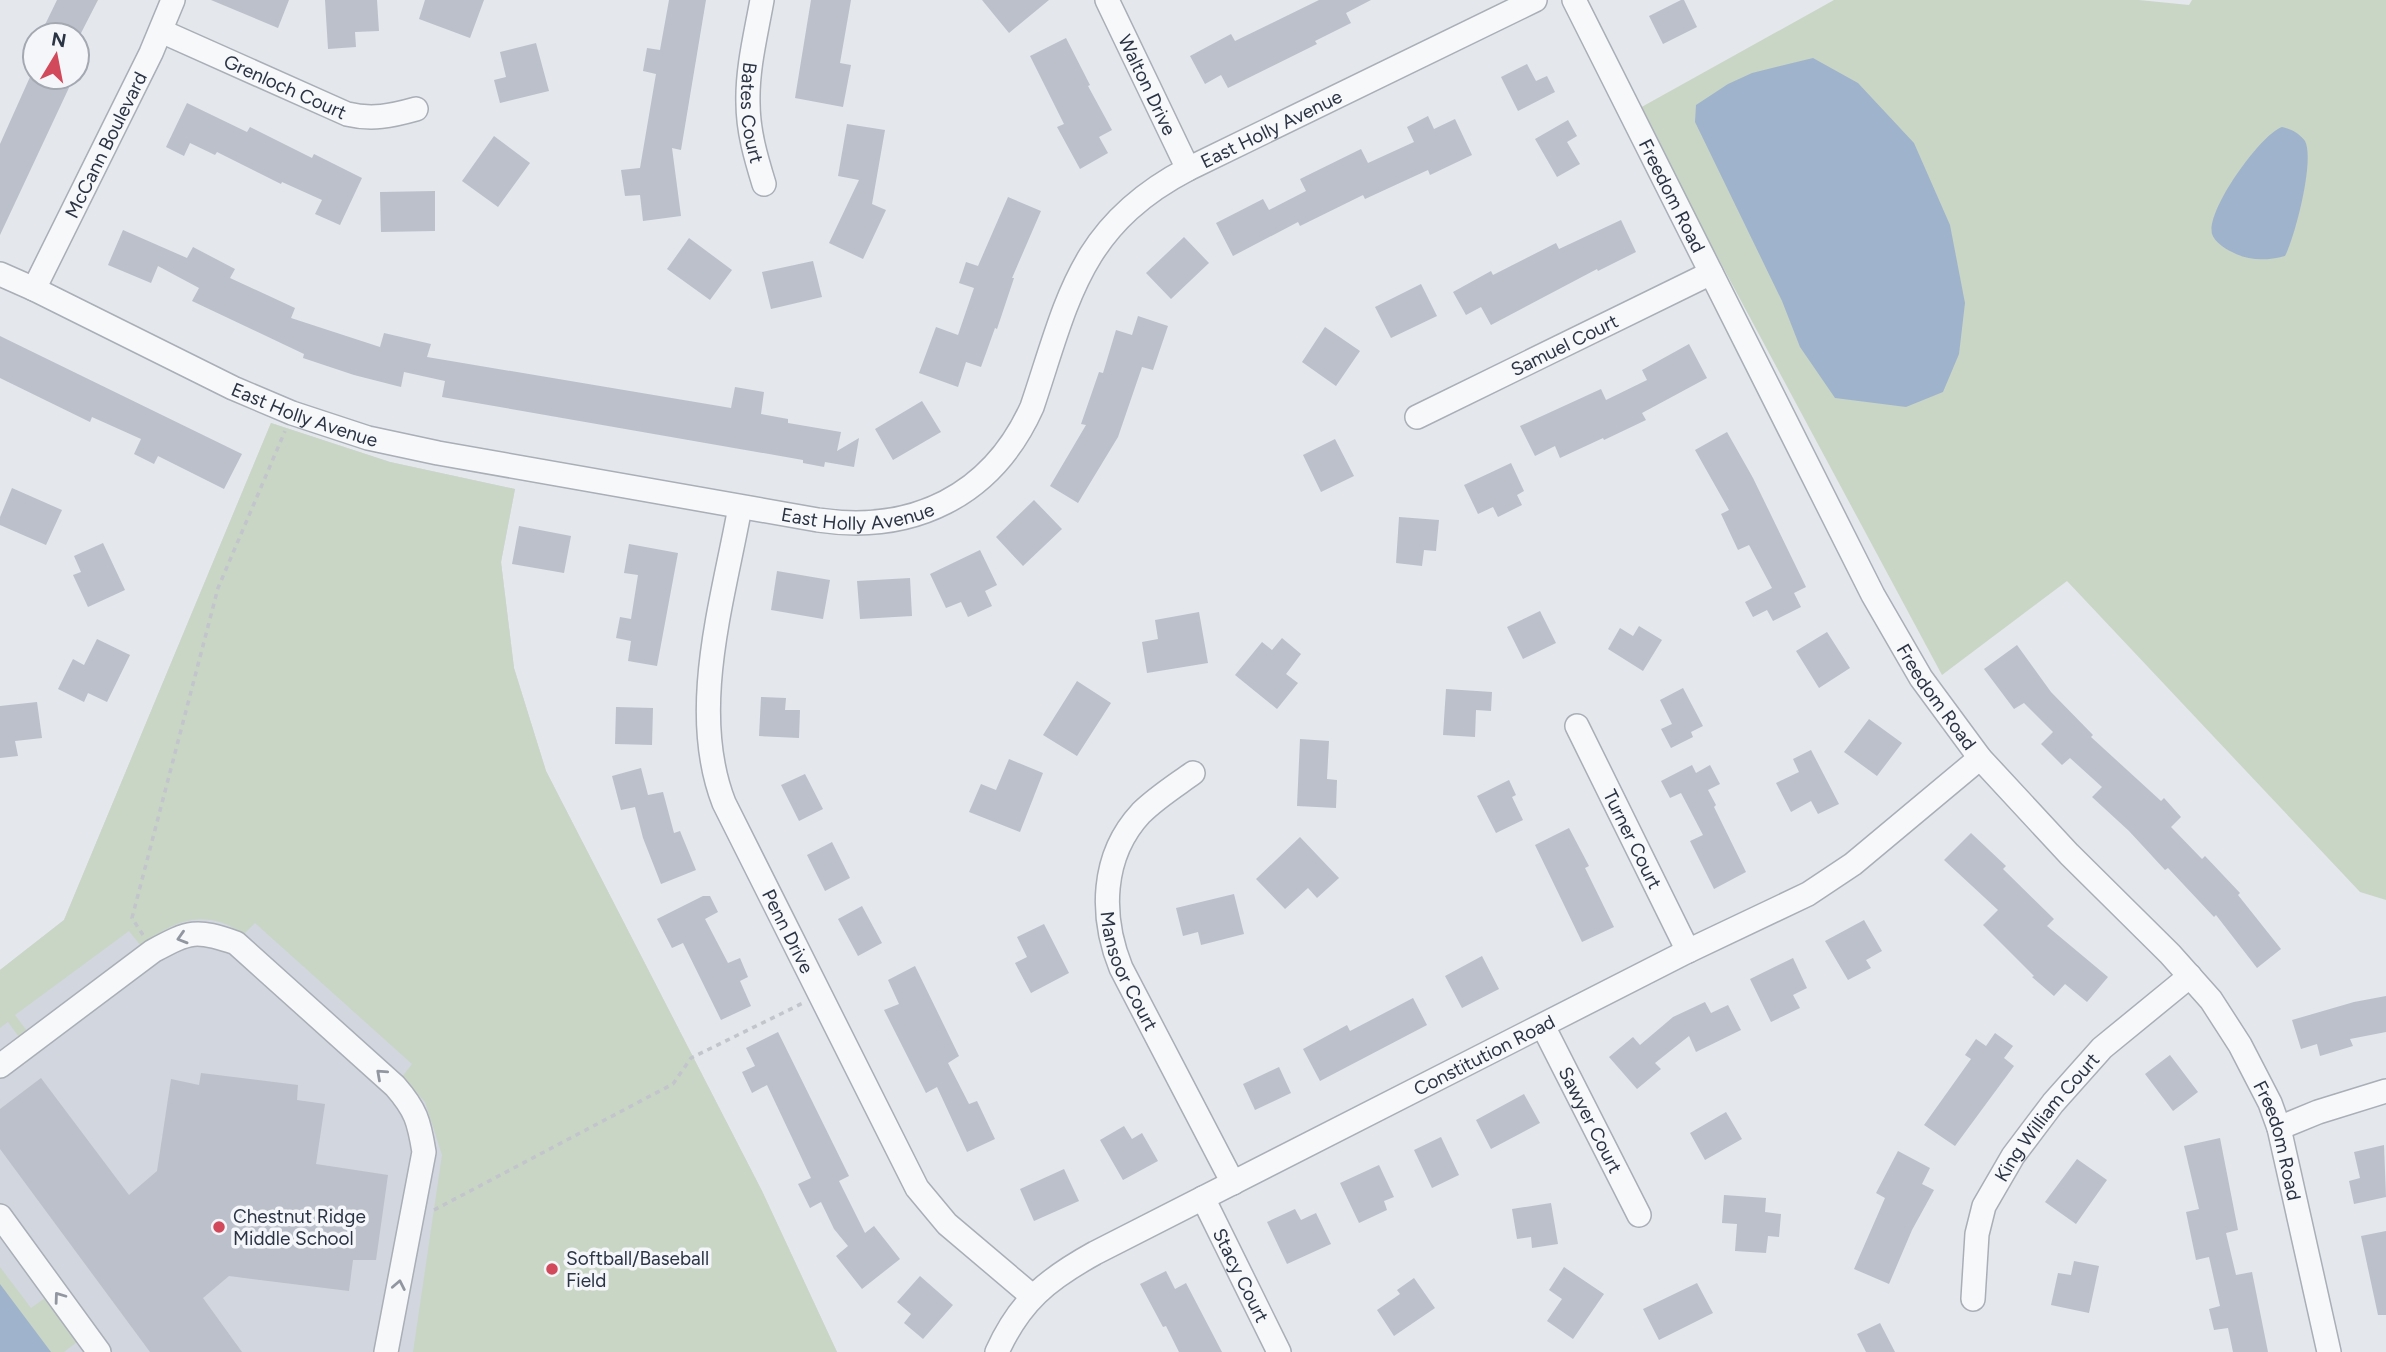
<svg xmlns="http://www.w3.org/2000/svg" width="2386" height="1352" font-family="Figtree,sans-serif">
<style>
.built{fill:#d2d6de}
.green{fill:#c9d6c5}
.water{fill:#9fb4cc}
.building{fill:#bbc0ca}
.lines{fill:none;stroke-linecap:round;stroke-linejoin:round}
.minor-casing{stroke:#a9aeb7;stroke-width:26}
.path{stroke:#c2c5cb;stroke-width:3.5;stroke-dasharray:5 5;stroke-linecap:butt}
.minor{stroke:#f7f8fa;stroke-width:23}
.oneway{stroke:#9196a0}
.poi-dot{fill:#d1495b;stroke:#f4f6f9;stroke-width:2.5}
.labels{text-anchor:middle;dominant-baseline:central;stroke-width:7;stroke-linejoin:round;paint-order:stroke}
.street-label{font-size:19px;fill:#2b3445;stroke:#f4f6f9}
.poi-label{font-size:19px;fill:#2b3445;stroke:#f4f6f9;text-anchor:start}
</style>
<rect width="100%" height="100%" fill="#e4e7ec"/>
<!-- built -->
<path class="built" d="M271,423L390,462L515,489L501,562L514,668L546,771L762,1191L837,1352H0V970L64,920Z"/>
<!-- green -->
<path class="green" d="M1834,0H2139L2189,5L2192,0H2386V900L2360,892L2067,581L1942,675L1638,109Z
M271,423L390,462L515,489L501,562L514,668L546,771L762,1191L837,1352H413L442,1155L425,1102L402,1077L412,1064L255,923L244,934C205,908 175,919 141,946L129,931L15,1015L27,1031L19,1037L8,1022L0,1028V970L64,920Z
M0,1267L31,1308L45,1298L77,1342L64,1352H0Z"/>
<!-- water -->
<path class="water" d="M1813,58L1858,83L1914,143L1950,225L1965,303L1959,354L1943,392L1906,407L1835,398L1800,347L1782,301L1695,122L1696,105L1728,84L1752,73Z
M2282,127C2291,129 2299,133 2305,141C2315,160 2295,237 2285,256C2266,261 2249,261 2232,252C2224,248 2215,242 2212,234C2206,210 2261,134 2282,127Z
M0,1284L51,1352H0Z"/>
<!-- building -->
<path class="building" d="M57,0H98L80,35H40Z
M211,0H289L278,28Z
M325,0H377L379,31L355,32L356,47L328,49Z
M425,0H484L470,38L419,19Z
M669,0H706L681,150L672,148L681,216L643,221L640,195L625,196L621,170L640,168L656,74L643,71L647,48L660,50Z
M811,0H851L840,63L851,65L843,107L795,98Z
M982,0H1049L1009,33Z
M1319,0H1371L1346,13L1351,23L1315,41L1317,44L1228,88L1221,75L1205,84L1190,56L1231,34L1235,41Z
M1681,0H1684L1697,27L1663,44L1649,16Z
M1066,38L1090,85L1088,86L1112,130L1099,137L1108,153L1080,169L1057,127L1064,124L1030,56Z
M536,43L549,91L500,103L494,80L506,77L500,52Z
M1527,64L1536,81L1547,76L1555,92L1518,111L1501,77Z
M30,77H74L0,235V144Z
M187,103L247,132L250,127L312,158L314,154L362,178L340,225L315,214L322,200L282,182L281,184L217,152L215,155L190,143L184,156L166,147Z
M1428,116L1434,129L1455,119L1472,155L1430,175L1428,170L1365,199L1363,195L1300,226L1298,222L1233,256L1216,223L1263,199L1269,210L1306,191L1300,179L1361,149L1368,163L1414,142L1407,127Z
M1568,120L1577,136L1567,142L1580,164L1557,177L1535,139Z
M847,124L885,130L872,204L886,210L863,259L829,243L859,180L838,176Z
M494,136L530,163L498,207L462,181Z
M435,191V231L381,232L380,192Z
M1008,197L1041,211L1012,278H1014L997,329L995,328L981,367L966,362L958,387L919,373L936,327L958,335L974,288L959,283L966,262L978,266Z
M1621,220L1636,252L1598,271L1597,269L1491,325L1481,307L1466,315L1453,292L1491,271L1493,275L1556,243L1559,249Z
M123,230L187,258L193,247L235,269L230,278L295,308L291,318L380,347L384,333L431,344L427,357L731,408L735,387L764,392L761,414L788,419V423L841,432L837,451L859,438L854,467L825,462L824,467L803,463V460L442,397L445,381L404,372L401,387L354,375L303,358L304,354L192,301L199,288L158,266L151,283L108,265Z
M1184,237L1209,263L1171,299L1146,273Z
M689,238L732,270L710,300L667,269Z
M813,261L822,297L771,309L762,272Z
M1421,284L1437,316L1391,338L1375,307Z
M1138,316L1168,326L1153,370L1142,367L1118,437L1078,503L1050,486L1086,425L1081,424L1099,372L1103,373L1116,330L1132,335Z
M1325,327L1360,351L1336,386L1302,362Z
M0,336L242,454L224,489L158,456L154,464L134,454L141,439L92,417L90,422L0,378Z
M1689,344L1707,378L1642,413L1646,420L1604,440L1603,438L1560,458L1555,446L1535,456L1520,426L1601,389L1606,400L1647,380L1642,370Z
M922,401L941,432L893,460L875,429Z
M1727,432L1753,478L1806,587L1794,593L1801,607L1773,621L1767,610L1753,617L1745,602L1772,588L1749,545L1738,550L1721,514L1729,510L1695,450Z
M1335,439L1354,476L1321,492L1303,455Z
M1511,463L1524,491L1517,495L1522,505L1498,517L1493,507L1478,514L1464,485Z
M12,488L62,510L46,545L0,525V517Z
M1034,500L1062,529L1023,566L996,537Z
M1399,517L1439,520L1436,551L1424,550L1422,566L1396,563Z
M519,526L571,536L564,573L512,564Z
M103,543L125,590L88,607L73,575L81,572L74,556Z
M629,544L678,553L657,666L628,661L631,641L616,638L620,617L631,619L638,575L624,573Z
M980,550L997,585L985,591L992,606L968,617L961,602L946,608L930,574Z
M777,571L830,580L823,619L771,610Z
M910,578L912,616L860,619L857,581Z
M1540,611L1556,643L1523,659L1507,627Z
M1199,612L1208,663L1147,673L1142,642L1158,639L1155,620Z
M1639,626L1662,640L1643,671L1608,649L1620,628L1633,636Z
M1827,632L1850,668L1819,688L1796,651Z
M1282,638L1301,654L1286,674L1298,683L1277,709L1235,675L1262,642L1272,650Z
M97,639L130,655L107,702L88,693L84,702L58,689L73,659L84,665Z
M2017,645L2051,692L2093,735L2091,737L2161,801L2164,798L2181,817L2171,827L2202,859L2205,856L2240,893L2238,895L2281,949L2257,968L2216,915L2214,917L2168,868L2165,870L2129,831L2092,797L2102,787L2070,758L2062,765L2041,744L2053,732L2024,703L2014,709L1984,669Z
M1077,681L1111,703L1077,756L1043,735Z
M1683,688L1703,726L1691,732L1693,737L1671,748L1661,729L1672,724L1660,700Z
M1446,689L1492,692L1491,711L1476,710L1475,737L1443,735Z
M761,697L786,698L785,710H800L799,738L759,736Z
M37,702L42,738L15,741L18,756L0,758V706Z
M616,707L653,708L652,745L615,744Z
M1869,719L1902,743L1877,776L1844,752Z
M1300,739L1329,741L1327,779L1337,780L1336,808L1297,806Z
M1811,750L1839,804L1818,814L1811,801L1791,812L1776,783L1799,772L1793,759Z
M1009,759L1043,773L1020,832L969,812L981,784L996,790Z
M1692,765L1696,773L1710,765L1720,784L1708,790L1716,805L1714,807L1746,872L1714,889L1690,841L1703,835L1681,793L1670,798L1661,781Z
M641,768L648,795L663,792L674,833L680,831L696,870L661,884L643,838L635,807L621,810L612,776Z
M805,774L823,809L799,821L781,785Z
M1509,780L1516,795L1512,797L1523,820L1496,833L1477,796Z
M1569,828L1589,866L1585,868L1614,927L1582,942L1535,845Z
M1971,833L2006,866L2003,869L2054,919L2047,926L2108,977L2087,1002L2065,984L2054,996L2032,977L2034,976L1983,925L1998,910L1944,860Z
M1300,837L1339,878L1317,898L1308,888L1285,909L1256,879Z
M832,842L850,878L825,891L807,855Z
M1234,894L1244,934L1201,945L1198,932L1183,936L1176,908Z
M703,896H710L718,912L705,919L728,963L740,958L748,977L740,981L751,1006L721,1020L683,943L672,948L657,919Z
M862,906L882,943L858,956L838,919Z
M1864,920L1882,951L1866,960L1871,968L1848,980L1825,941Z
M1044,924L1069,973L1031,993L1015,963L1027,957L1017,937Z
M1482,956L1499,989L1462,1008L1445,976Z
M1793,958L1807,988L1793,995L1800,1008L1771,1022L1750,979Z
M915,966L959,1056L948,1063L969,1104L977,1101L995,1139L967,1152L937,1087L926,1093L884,1010L899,1004L888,980Z
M2386,996V1032L2350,1039L2353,1046L2320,1056L2317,1044L2301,1049L2292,1020L2354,1002Z
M1413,998L1427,1025L1320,1081L1303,1049L1347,1025L1350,1031Z
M1705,1002L1711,1013L1728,1005L1741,1030L1696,1052L1689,1036L1655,1063L1661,1069L1637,1089L1609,1057L1633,1037L1640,1045L1673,1017Z
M778,1032L849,1176L839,1181L865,1233L874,1226L900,1259L862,1289L836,1256L848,1246L834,1229L821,1202L810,1208L798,1184L811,1178L767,1085L752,1093L742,1072L755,1066L746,1048Z
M1995,1033L2013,1046L2004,1058L2014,1066L1955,1146L1924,1125L1971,1059L1965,1055L1976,1039L1986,1046Z
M2170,1055L2198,1092L2173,1111L2145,1074Z
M1279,1067L1291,1093L1255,1110L1243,1084Z
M201,1073L298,1085L297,1100L325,1104L316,1164L388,1175L376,1260H353L349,1291L229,1276L203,1298L242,1352H150L0,1149V1109L41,1078L129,1195L157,1171L171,1079L199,1085Z
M1524,1094L1540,1123L1491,1149L1476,1120Z
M1726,1112L1742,1139L1705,1160L1690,1133Z
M1124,1126L1132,1139L1142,1133L1158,1161L1123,1180L1100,1140Z
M1441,1137L1459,1175L1432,1188L1414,1150Z
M2220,1138L2238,1230L2226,1233L2236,1275L2252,1272L2268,1352H2233L2228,1328L2214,1330L2209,1309L2220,1306L2209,1257L2196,1260L2186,1212L2199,1209L2184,1146Z
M2384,1145L2386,1197L2354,1204L2349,1181L2360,1178L2354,1152Z
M1898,1151L1930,1168L1922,1184L1934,1190L1912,1230L1889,1284L1854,1269L1885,1198L1876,1193Z
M2077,1159L2107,1180L2076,1224L2045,1202Z
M1379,1165L1394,1197L1384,1201L1387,1210L1359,1223L1340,1183Z
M1064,1169L1079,1201L1034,1221L1020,1189Z
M1724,1195L1766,1198L1765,1212L1781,1214L1779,1237L1768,1236L1766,1253L1735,1251L1737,1224L1722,1223Z
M1551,1203L1558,1244L1532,1248L1531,1237L1517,1239L1512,1209Z
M1295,1209L1301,1220L1316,1213L1331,1244L1287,1264L1267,1222Z
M2386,1231V1315H2378L2361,1236Z
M2074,1261L2099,1266L2089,1313L2051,1305L2058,1273L2071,1275Z
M1564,1267L1604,1294L1573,1339L1547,1321L1562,1299L1549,1290Z
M1166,1271L1175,1289L1186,1283L1222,1352H1179L1166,1326L1163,1327L1140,1284Z
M920,1276L953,1305L923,1339L904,1323L911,1314L897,1302Z
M1414,1278L1435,1308L1394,1336L1377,1310L1400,1294L1397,1290Z
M1697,1283L1713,1313L1659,1340L1643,1309Z
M1880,1323L1895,1352H1866L1857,1334Z"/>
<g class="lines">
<!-- minor casing -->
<g class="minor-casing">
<g id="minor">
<path id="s1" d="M762,0C756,34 747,69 748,103C748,131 756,158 764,184"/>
<path id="s2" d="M1107,0L1188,169"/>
<path id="s3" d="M1574,0L1873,595L1921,678L1980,758L2069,854L2170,954L2211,1000L2240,1045L2270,1103L2279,1128L2329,1352"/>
<path id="s4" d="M161,31L347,114C372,120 391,116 416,109"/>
<path id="s5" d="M0,274L34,289L233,388L292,413L368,438L438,453L818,520C913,534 992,496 1032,407C1068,300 1079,226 1188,169L1535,0"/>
<path id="s6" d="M34,289L151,53L173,0"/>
<path id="s7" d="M1417,417L1711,273"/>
<path id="s8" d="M740,507C723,601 688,711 724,803L917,1188L947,1224L1032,1296"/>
<path id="s9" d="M1577,726L1688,951"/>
<path id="s10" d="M1193,773C1175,786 1156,798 1141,813C1101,856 1100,916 1121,968L1233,1183"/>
<path id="s11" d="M1543,1026L1639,1215"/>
<path d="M0,1066L153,951C190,931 196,929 236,943L395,1086C416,1110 419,1121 424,1152L386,1352"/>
<path d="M2279,1128L2318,1112L2386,1091"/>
<path id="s12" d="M1203,1198L1279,1352"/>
<path d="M0,1216L99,1352"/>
<path id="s13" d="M1973,1299L1977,1234L1984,1206L2013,1156L2053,1103L2102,1048L2190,976"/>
<path id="s14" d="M997,1352C1020,1301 1048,1279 1095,1253L1688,951L1808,894L1853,864L1980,758"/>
</g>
</g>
<!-- path -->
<path class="path" d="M143,935L132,918L218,588L285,431
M434,1210L673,1084L691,1058L803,1003"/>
<!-- minor -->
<use href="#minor" class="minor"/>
</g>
<!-- one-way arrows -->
<defs><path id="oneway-chevron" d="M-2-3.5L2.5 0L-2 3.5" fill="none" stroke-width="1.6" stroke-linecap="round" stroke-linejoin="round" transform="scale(1.75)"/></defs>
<g class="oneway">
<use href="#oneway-chevron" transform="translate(182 938) rotate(163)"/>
<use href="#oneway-chevron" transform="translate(381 1074) rotate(-138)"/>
<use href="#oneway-chevron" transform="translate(399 1285) rotate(-79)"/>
<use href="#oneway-chevron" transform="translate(59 1297) rotate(-126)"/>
</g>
<!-- markers -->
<g class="poi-dot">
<circle cx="219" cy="1227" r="7"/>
<circle cx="552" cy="1269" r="7"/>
</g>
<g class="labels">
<!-- street labels -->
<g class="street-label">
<text stroke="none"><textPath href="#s2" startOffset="94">Walton Drive</textPath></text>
<text stroke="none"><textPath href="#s4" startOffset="136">Grenloch Court</textPath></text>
<text stroke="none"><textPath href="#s1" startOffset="114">Bates Court</textPath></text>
<text stroke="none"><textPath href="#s5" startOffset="1510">East Holly Avenue</textPath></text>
<text stroke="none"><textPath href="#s6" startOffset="161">McCann Boulevard</textPath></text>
<text stroke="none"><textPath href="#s3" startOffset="219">Freedom Road</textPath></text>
<text stroke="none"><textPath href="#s7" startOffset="164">Samuel Court</textPath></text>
<text stroke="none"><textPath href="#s5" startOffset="336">East Holly Avenue</textPath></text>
<text stroke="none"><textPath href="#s5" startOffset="901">East Holly Avenue</textPath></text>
<text stroke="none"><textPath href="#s3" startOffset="786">Freedom Road</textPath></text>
<text stroke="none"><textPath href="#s9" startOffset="126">Turner Court</textPath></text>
<text stroke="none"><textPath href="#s8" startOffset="444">Penn Drive</textPath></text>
<text stroke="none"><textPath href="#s10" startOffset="236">Mansoor Court</textPath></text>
<text stroke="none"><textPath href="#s14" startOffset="579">Constitution Road</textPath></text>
<text stroke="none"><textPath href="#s13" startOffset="203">King William Court</textPath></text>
<text stroke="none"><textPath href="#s11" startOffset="105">Sawyer Court</textPath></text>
<text stroke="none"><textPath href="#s3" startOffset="1353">Freedom Road</textPath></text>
<text stroke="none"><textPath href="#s12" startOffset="86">Stacy Court</textPath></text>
</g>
<!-- poi labels -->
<g class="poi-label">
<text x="233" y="1216">Chestnut Ridge<tspan x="233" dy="22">Middle School</tspan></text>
<text x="566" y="1258">Softball/Baseball<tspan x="566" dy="22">Field</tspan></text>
</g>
</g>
<!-- north arrow -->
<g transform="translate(56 56) rotate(10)"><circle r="33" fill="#f4f6f9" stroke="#a4a8b1" stroke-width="2"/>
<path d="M0-5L12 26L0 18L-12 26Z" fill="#d1495b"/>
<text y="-10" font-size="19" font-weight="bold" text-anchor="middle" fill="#2b3445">N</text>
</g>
</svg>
